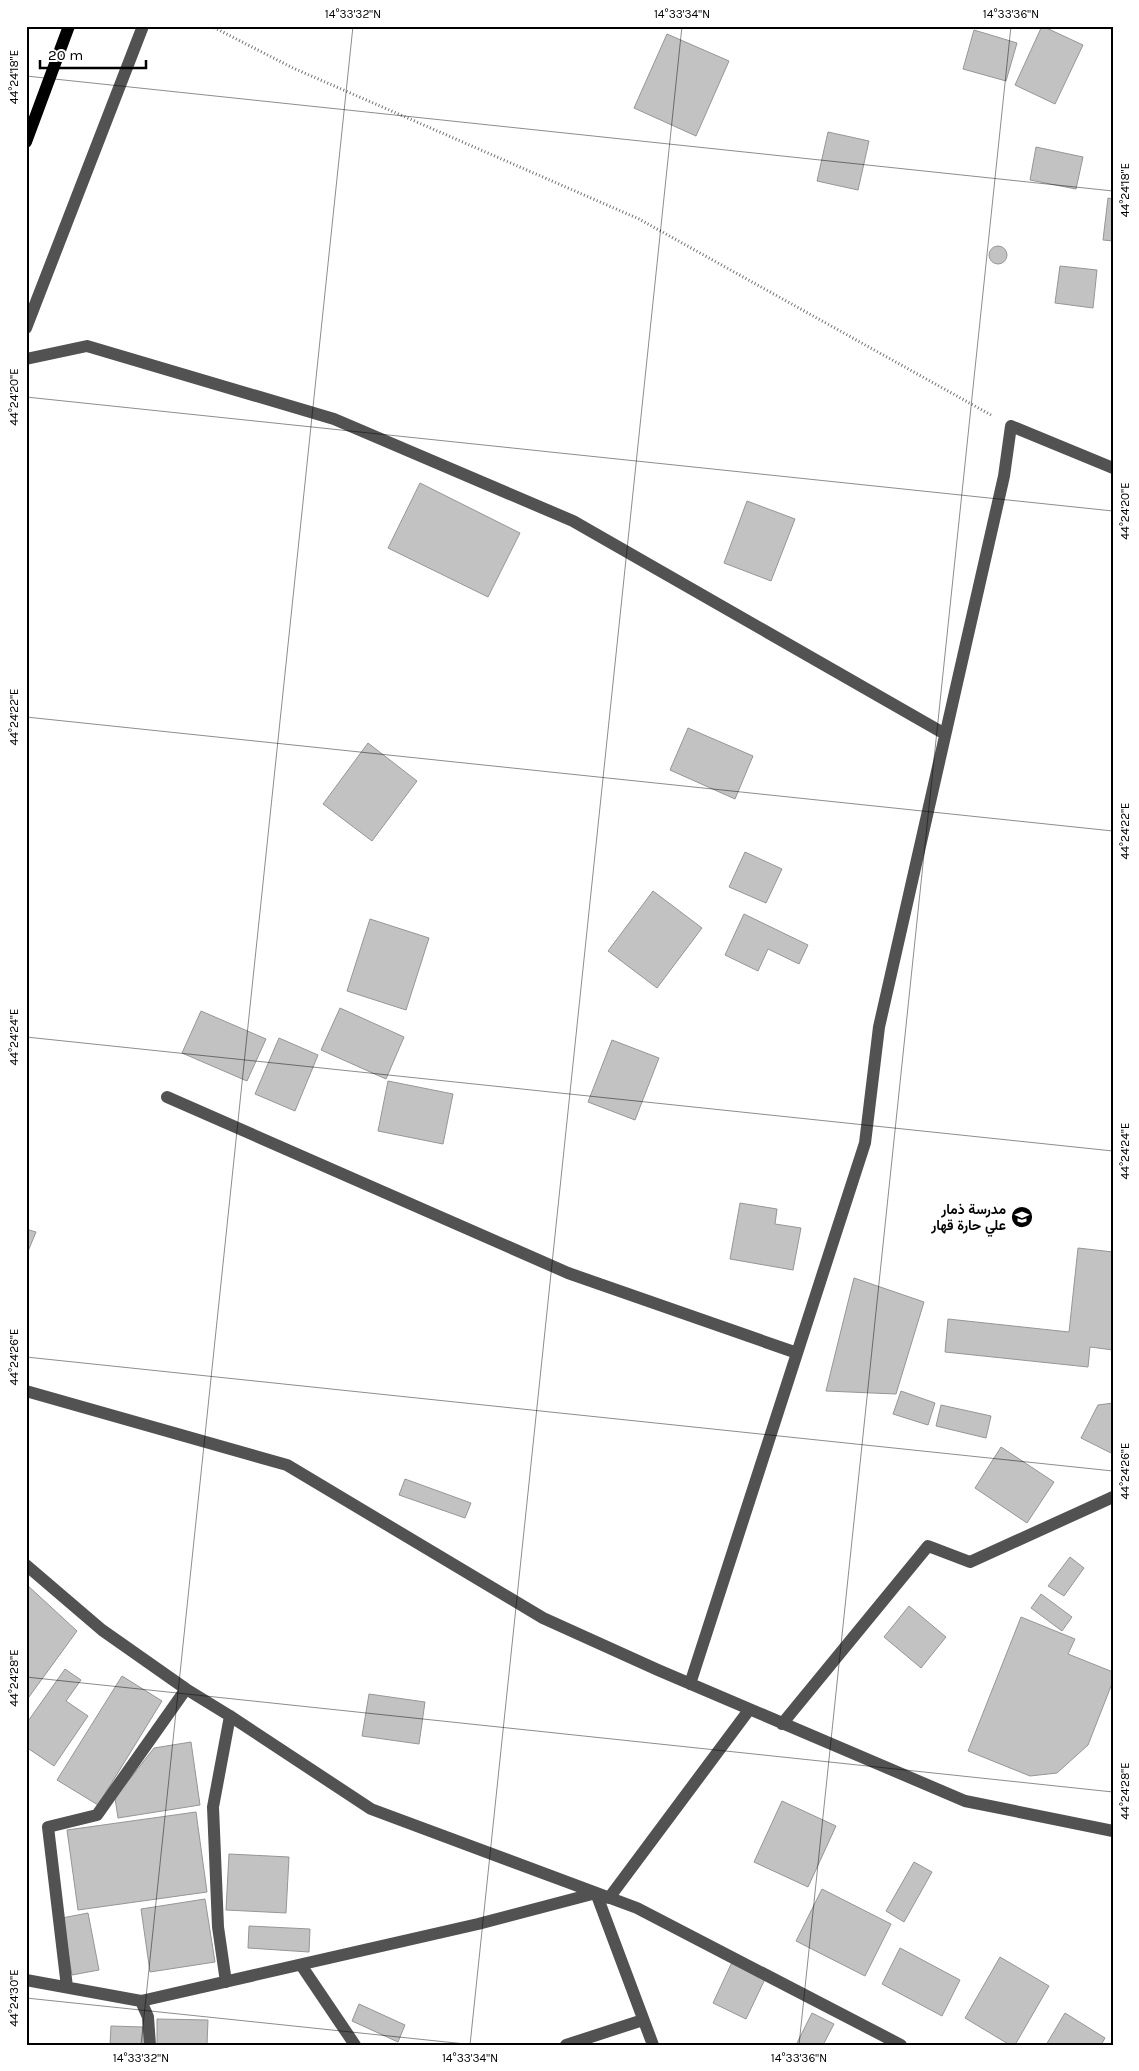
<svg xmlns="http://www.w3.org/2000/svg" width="1139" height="2071" font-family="Karla,Vazirmatn,sans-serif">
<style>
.building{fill:#c2c2c2;stroke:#969696}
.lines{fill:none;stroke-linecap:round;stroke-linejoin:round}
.path{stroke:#747474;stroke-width:3;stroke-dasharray:1 2.5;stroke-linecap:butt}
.minor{stroke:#525252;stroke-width:12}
.major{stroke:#000;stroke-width:12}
.ticks{fill:none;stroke:#000;stroke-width:1;stroke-opacity:0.45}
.labels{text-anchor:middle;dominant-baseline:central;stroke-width:4;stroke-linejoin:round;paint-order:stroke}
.poi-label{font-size:14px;font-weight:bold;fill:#000;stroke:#fff;text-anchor:end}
.neatline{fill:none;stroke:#000;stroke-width:2}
.ticks-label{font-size:12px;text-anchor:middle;fill:#000}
</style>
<rect width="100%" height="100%" fill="#fff"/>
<!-- building -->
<path class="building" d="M1042,26L1083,45L1055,104L1015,85Z
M974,30L1017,43L1006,81L963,69Z
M667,34L729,61L696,136L634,108Z
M828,132L869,141L858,190L817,181Z
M1036,147L1083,157L1076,189L1030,180Z
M1108,198L1113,199V241L1103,240Z
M989 255a9 9 0 1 1 18 0a9 9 0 1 1-18 0Z
M1060,266L1097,270L1093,308L1055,303Z
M420,483L520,533L488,597L388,548Z
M747,501L795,519L771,581L724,563Z
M688,728L753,756L735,799L670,770Z
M368,743L417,781L372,841L323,804Z
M745,852L782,869L766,903L729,887Z
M653,891L702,928L657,988L608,951Z
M744,914L808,945L799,964L768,949L758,971L725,955Z
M370,919L429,938L406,1010L347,991Z
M340,1008L404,1037L386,1079L321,1050Z
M201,1011L266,1039L247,1081L182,1053Z
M279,1038L318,1055L295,1111L255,1094Z
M612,1040L659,1058L635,1120L588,1102Z
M388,1081L453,1094L443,1144L378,1131Z
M740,1203L777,1209L775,1224L801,1228L793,1270L730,1259Z
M26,1229L36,1232L26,1256Z
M1078,1248L1113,1252V1350L1090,1347L1088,1367L945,1352L948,1319L1069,1332Z
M854,1278L924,1302L896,1394L826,1391Z
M901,1391L935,1403L928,1425L893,1414Z
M1113,1403V1454L1081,1438L1098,1405Z
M941,1405L991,1416L986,1438L936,1426Z
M1001,1447L1054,1482L1027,1523L975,1488Z
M405,1479L471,1503L465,1518L399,1495Z
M1070,1557L1084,1568L1064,1596L1048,1586Z
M26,1584L77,1631L26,1701Z
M1041,1594L1072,1617L1062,1631L1031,1608Z
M909,1606L946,1637L921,1668L884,1637Z
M1021,1617L1075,1639L1068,1654L1113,1672V1681L1088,1745L1057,1773L1030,1776L968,1751Z
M65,1669L81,1680L66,1701L88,1716L54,1766L26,1747V1724Z
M122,1676L162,1701L98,1805L57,1780Z
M369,1694L425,1702L419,1744L362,1736Z
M191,1742L200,1805L118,1818L115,1798L154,1748Z
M782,1801L836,1826L808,1887L754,1862Z
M196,1812L207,1892L78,1910L67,1830Z
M229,1854L289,1857L286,1913L226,1910Z
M914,1862L932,1872L904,1922L886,1911Z
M822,1889L891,1924L865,1976L796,1941Z
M205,1899L215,1962L150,1972L141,1909Z
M88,1913L99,1970L72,1975L62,1918Z
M249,1926L310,1929L309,1952L248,1948Z
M900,1948L960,1980L942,2016L882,1984Z
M1000,1957L1049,1986L1015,2045H1010L965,2018Z
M733,1960L766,1977L746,2019L713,2003Z
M359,2004L405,2025L398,2042L352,2021Z
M812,2013L834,2024L823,2045H796Z
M1065,2013L1105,2038L1101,2045H1046Z
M157,2019L208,2020L207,2045H157Z
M111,2026L143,2027V2045H110Z"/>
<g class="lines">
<!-- path -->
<path class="path" d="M211,26L293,68L639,219L991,415"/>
<!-- minor -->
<path class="minor" d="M26,328L143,26
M26,359L87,346L334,419L573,521L945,734
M167,1097L568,1273L797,1353
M26,1391L287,1465L543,1618L658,1670L965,1801L1113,1831
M26,1565L102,1630L186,1689L230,1716L371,1809L637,1908L901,2045
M690,1684L865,1143L879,1027L1004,476L1011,426L1113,468
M782,1724L928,1546L970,1562L1113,1497
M609,1898L749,1710
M301,1965L355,2045
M26,1980L141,2001L478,1924L596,1893L653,2045
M226,1982L218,1927L213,1807L230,1716
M67,1987L48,1827L97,1815L186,1689
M141,2001L148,2017L150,2045
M566,2045L643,2020"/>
<!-- major -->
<path class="major" d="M26,142L69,26"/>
</g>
<!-- ticks -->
<path class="ticks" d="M26,76L1113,191M26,397L1113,511M26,717L1113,831M26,1037L1113,1151M26,1357L1113,1471M26,1677L1113,1792M26,1998L475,2045M141,2045L353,26M470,2045L682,26M799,2045L1011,26"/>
<!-- icons -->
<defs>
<g id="school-disc" transform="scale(1.125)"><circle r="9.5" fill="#000" stroke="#fff"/><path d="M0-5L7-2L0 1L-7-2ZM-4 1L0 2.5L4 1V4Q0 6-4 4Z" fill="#fff"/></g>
</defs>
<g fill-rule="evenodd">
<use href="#school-disc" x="1022" y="1217"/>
</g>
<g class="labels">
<!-- poi labels -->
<g class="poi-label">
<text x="1006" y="1209">مدرسة ذمار<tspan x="1006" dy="16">علي حارة قهار</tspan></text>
</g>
</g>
<!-- border -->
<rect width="1139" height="2071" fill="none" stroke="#ffffff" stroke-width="55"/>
<!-- scale -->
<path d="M40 60v8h106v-8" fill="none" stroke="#000000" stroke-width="2.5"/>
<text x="48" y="60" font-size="15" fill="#000000" stroke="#ffffff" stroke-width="4" paint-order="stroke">20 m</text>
<rect x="28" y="28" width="1084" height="2016" class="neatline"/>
<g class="ticks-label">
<text x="353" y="18">14°33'32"N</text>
<text x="682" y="18">14°33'34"N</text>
<text x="1011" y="18">14°33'36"N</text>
<text transform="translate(14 77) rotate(-90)" y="4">44°24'18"E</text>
<text transform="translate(1125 190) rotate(-90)" y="4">44°24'18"E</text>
<text transform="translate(14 397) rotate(-90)" y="4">44°24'20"E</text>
<text transform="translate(1125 511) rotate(-90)" y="4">44°24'20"E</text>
<text transform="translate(14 717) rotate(-90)" y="4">44°24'22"E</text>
<text transform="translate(1125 831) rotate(-90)" y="4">44°24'22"E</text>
<text transform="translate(14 1037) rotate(-90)" y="4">44°24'24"E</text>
<text transform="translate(1125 1151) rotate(-90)" y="4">44°24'24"E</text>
<text transform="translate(14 1357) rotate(-90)" y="4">44°24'26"E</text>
<text transform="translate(1125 1471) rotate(-90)" y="4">44°24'26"E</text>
<text transform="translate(14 1678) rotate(-90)" y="4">44°24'28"E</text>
<text transform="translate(1125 1791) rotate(-90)" y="4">44°24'28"E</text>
<text transform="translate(14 1998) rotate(-90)" y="4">44°24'30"E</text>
<text x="141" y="2062">14°33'32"N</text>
<text x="470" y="2062">14°33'34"N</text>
<text x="799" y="2062">14°33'36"N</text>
</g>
</svg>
